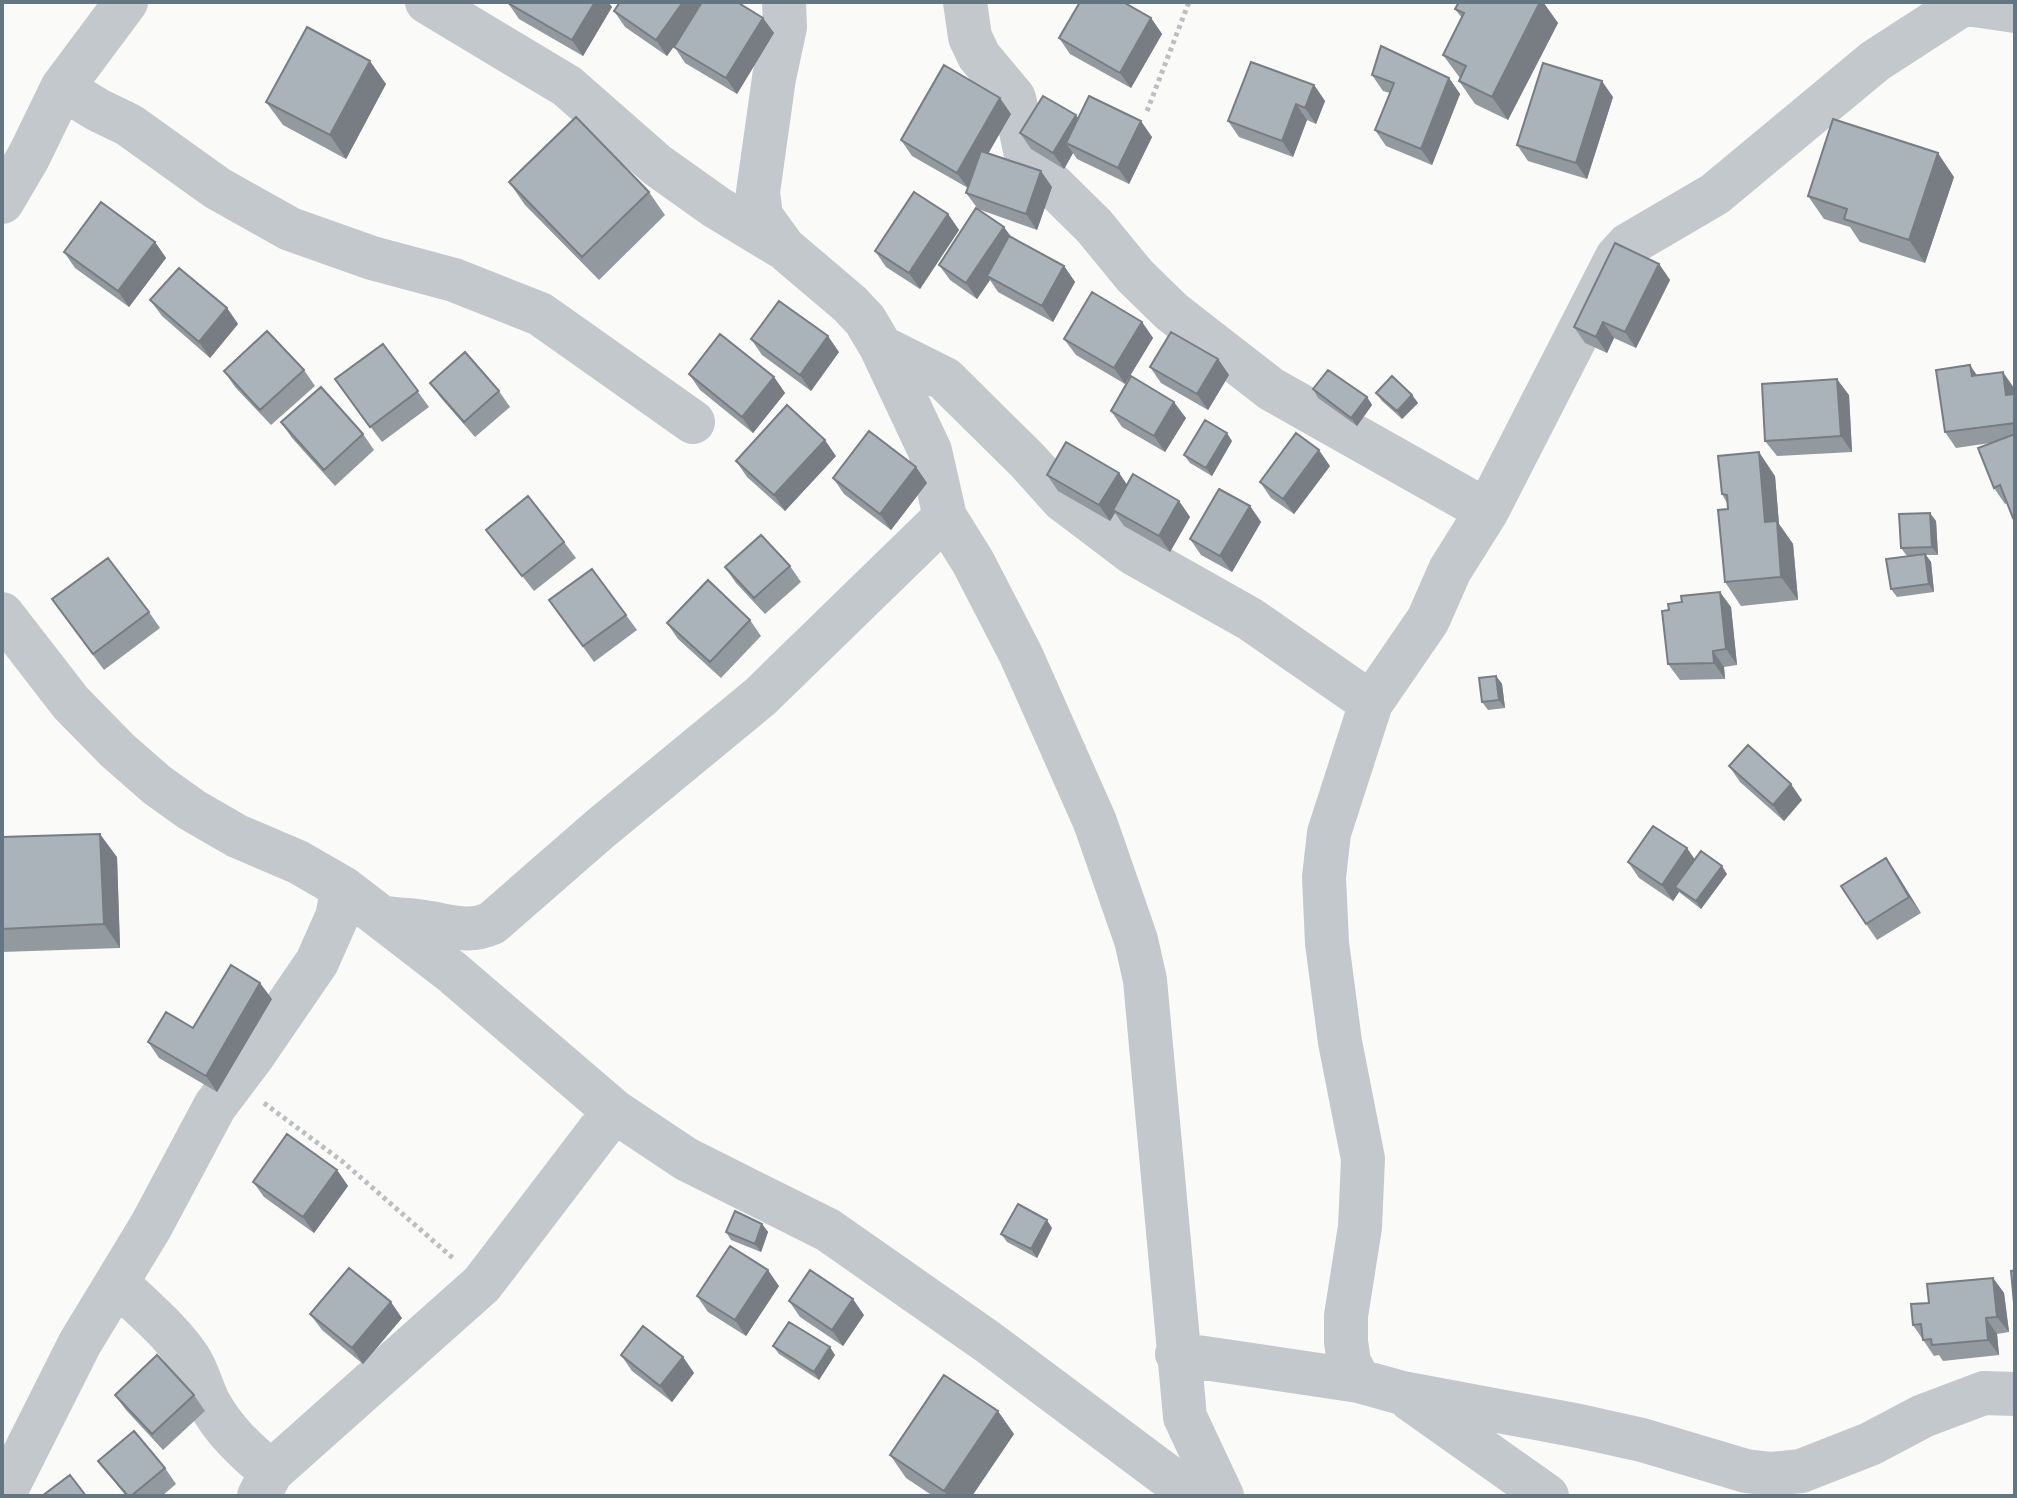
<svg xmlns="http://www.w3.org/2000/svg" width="2017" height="1498" font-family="'Space Grotesk',sans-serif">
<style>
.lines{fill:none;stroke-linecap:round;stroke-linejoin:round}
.path{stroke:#bbbfc2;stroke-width:5;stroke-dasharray:4 4;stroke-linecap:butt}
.minor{stroke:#c3c8cc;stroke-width:44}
.wall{fill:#929a9f}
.shaded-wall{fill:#777d82}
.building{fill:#aab3b9;stroke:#777d82;stroke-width:2}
</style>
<rect width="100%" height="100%" fill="#fafaf8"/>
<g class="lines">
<!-- path -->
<path class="path" d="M1147,111L1189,2
M264,1103L343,1162L454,1259"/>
<!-- minor -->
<path class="minor" d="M427,2L567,86L657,165L716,207L782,247
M784,2L785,27L774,78L758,192L761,216L784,248L850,304L865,320L881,347L930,451L945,517L973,562L1021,655L1095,822L1136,940L1145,980L1185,1417L1222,1496
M965,2L970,37L979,56L1014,98L1027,160L1094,226L1135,276L1172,312L1271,389L1487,511
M1954,2L2015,11
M62,88L98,110L129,125L217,188L290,229L372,258L454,280L540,314L693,422
M2,202L29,156L62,88L126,2
M881,347L945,379L1027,460L1063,500L1133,553L1250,619L1371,703
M2,614L71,703L117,750L157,785L192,810L237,836L298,862L343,888L452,972L614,1111L686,1159L828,1230L988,1342L1194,1496
M386,918C401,920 416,920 430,923C453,927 470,933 492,923L601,828L760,697L945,517
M117,1283C142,1307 169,1329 189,1358C198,1372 202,1389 209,1403C224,1431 247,1452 271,1472
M1177,1354L1359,1381L1402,1393L1579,1426L1642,1440L1746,1471L1771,1474L1801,1471L1870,1444L1923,1416L1984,1393L2015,1394
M1359,1381L1349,1362L1346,1342V1316L1360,1227L1363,1159L1340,1042L1327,943L1324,877L1329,833L1371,703L1428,620L1450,570L1487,511L1617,257L1628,245L1715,194L1875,61L1963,4
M1410,1399L1547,1496
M3,1496L80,1343L151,1226L215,1106L252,1057L317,962L337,917L343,888
M259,1496L271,1472L482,1284L614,1111"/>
</g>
<!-- wall -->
<path class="wall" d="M508,2H608L612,7L583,56L519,19L508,3Z
M1459,2H1543L1558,23L1508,120L1475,104L1459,81L1460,78L1443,55L1462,18L1455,9Z
M614,11L763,18L774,33L737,94L685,63L674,46L667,56L625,27Z
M1151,18L1162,34L1131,88L1070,54L1059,38Z
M1372,75L1449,78L1460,94L1432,165L1386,146L1375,130L1390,93L1383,91Z
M386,84L346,159L283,125L266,102Z
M1314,85L1325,101L1316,124L1307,120L1293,157L1239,137L1228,121Z
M1613,97L1587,179L1528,161L1517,145Z
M1011,114L988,154L1052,187L1037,230L978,209L966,193L968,188L912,156L901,140Z
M1078,118L1152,137L1129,184L1077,159L1073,153L1064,169L1031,149L1020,133Z
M1954,177L1925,263L1860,242L1850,227L1824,219L1808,196Z
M509,182L649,192L665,215L599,280L525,205Z
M948,214L959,230L920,289L886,267L875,251Z
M1012,238L1064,266L1075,282L1053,322L998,292L990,280L977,299L950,280L939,265Z
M155,242L166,258L129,307L75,268L64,252Z
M1659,264L1670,280L1636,348L1614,338L1607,353L1585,343L1574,327Z
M150,300L227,308L238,324L210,358L162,316Z
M1142,322L1153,338L1125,384L1076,355L1064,339Z
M751,339L839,352L811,391L762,355Z
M383,344L429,407L382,442L346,395Z
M1218,359L1229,375L1208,410L1161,383L1150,367Z
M304,370L315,386L271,425L235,387L224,371Z
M689,374L774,377L785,393L753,433L700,390Z
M1978,375L2014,388L2015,522L2007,503L2005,504L1994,488L1990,443L1956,448L1945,432Z
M430,383L499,391L510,407L475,437L441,398Z
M1313,389L1367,397L1372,405L1357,426L1318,398Z
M1376,393L1412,395L1418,403L1402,419L1382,401Z
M1849,395L1852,452L1777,456L1765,441Z
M1111,411L1186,418L1165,452L1122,427Z
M281,422L363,434L374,450L335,486L292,438Z
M1232,441L1212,476L1190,463L1184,455Z
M836,456L785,511L747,477L736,461Z
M1330,466L1294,514L1271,498L1260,482Z
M916,467L927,483L891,530L844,494L833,478Z
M1119,473L1127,485L1179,501L1190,517L1170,552L1124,526L1115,513L1110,521L1058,491L1047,475Z
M1775,476L1779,524L1793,544L1798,600L1741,606L1725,582L1728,509L1727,503L1722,494Z
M1250,506L1261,522L1232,572L1201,555L1190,539Z
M1936,521L1938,555H1926L1931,562L1934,592L1897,597L1891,589L1907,556L1901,548Z
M486,530L564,542L576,558L534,591Z
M790,566L801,582L765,614L736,583L725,567Z
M52,599L149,612L160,628L104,670Z
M549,600L626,615L637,630L594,662Z
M1682,602L1731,607L1737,665L1724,667L1725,679L1680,680L1668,664L1669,610Z
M750,620L761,636L721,678L678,639L667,623Z
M1496,676L1502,684L1505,708L1488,710L1482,702Z
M1729,766L1802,800L1784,821L1740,782Z
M2,837L117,857L120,948L2,952Z
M1886,858L1921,913L1877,940L1866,924Z
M1694,859L1727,874L1701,909L1679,892L1673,901L1639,878L1628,862Z
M272,999L217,1092L159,1058L148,1042L193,1028Z
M337,1170L348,1186L314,1233L264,1197L253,1182Z
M762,1224L768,1232L761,1252L731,1240L726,1232Z
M1052,1228L1037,1258L1007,1242L1001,1234Z
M1993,1278L2004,1293L2009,1332L1997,1334L1999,1355L1943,1361L1939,1355L1934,1356L1913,1325L1929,1303Z
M779,1286L746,1336L708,1312L697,1296Z
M789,1301L864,1315L843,1346L800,1317Z
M310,1314L402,1318L363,1364L322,1330Z
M773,1346L835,1355L819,1380L779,1354Z
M621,1355L683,1357L694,1373L672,1402L632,1371Z
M115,1395H194L205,1411L163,1450L126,1410Z
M1014,1434L972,1496H933L906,1478L890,1455Z
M98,1461L165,1468L176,1484L162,1496H126Z"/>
<!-- shaded-wall -->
<path class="shaded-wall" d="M595,2H608L612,7L583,56L572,40Z
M683,2H706L667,56L656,40Z
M1540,2H1543L1558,23L1508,120L1492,97Z
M763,18L774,33L737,94L726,78Z
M1151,18L1162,34L1131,88L1120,73Z
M370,61L386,84L346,159L330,135Z
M1449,78L1460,94L1432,165L1421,149Z
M1602,81L1613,97L1587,179L1576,163Z
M1314,85L1325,101L1316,124L1305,108Z
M1000,98L1011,114L968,188L957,173Z
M1296,104L1307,120L1293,157L1282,141Z
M1076,115L1087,131L1066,143L1073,153L1064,169L1053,153Z
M1141,121L1152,137L1129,184L1118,168Z
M1938,153L1954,177L1925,263L1909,240Z
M1041,171L1052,187L1037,230L1026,214Z
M948,214L959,230L920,289L909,273Z
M1004,227L1015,242L987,276L990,280L977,299L966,283Z
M155,242L166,258L129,307L118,291Z
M1659,264L1670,280L1636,348L1625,332Z
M1064,266L1075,282L1053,322L1042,306Z
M227,308L238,324L210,358L199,342Z
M1142,322L1153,338L1125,384L1114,368Z
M1603,322L1614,338L1607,353L1596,337Z
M828,336L839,352L811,391L800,375Z
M1218,359L1229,375L1208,410L1197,394Z
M1970,365L1981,381L1972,376Z
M2003,372L2014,388L2015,408L2006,395Z
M774,377L785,393L753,433L742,417Z
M1837,379L1849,395L1852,452L1841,436Z
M1412,395L1418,403L1402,419L1397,411Z
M1367,397L1372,405L1357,426L1351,418Z
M1174,402L1186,418L1165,452L1154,436Z
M1227,433L1232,441L1212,476L1206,468Z
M825,440L836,456L785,511L774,495Z
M1319,450L1330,466L1294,514L1283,499Z
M1759,452L1775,476L1779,524L1793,544L1798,600L1781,577L1765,522Z
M916,467L927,483L891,530L880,514Z
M1119,473L1130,489L1113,510L1115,513L1110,521L1099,505Z
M1179,501L1190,517L1170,552L1159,536Z
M1250,506L1261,522L1232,572L1220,556Z
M1930,513L1936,521L1938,555L1932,547Z
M1925,554L1931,562L1934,592L1929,584Z
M1720,592L1731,607L1737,665L1726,649Z
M1713,651L1724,667L1725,679L1714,663Z
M1496,676L1502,684L1505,708L1499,700Z
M1791,784L1802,800L1784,821L1773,805Z
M100,834L117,857L120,948L104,924Z
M1687,848L1698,864L1675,887L1679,892L1673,901L1662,885Z
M1886,858L1897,874L1921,913L1909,897Z
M1722,866L1727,874L1701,909L1696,901Z
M260,983L272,999L217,1092L206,1076Z
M337,1170L348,1186L314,1233L303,1217Z
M1047,1220L1052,1228L1037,1258L1031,1249Z
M762,1224L768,1232L761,1252L755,1244Z
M768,1270L779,1286L746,1336L735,1320Z
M1993,1278L2004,1293L2009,1332L1997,1317Z
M853,1299L864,1315L843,1346L832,1330Z
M391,1302L402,1318L363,1364L352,1348Z
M1986,1318L1997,1334L1999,1355L1988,1340Z
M830,1347L835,1355L819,1380L814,1372Z
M683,1357L694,1373L672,1402L660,1386Z
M998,1411L1014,1434L972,1496H948L944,1491Z"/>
<!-- building -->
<path class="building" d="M508,2H595L572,40L508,3Z
M620,2H683L656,40L614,11Z
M702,2H737L763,18L726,78L674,47Z
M1080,2H1123L1151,18L1120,73L1059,38Z
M1459,2H1540L1492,97L1459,81L1466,66L1443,55L1464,13L1455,9Z
M307,27L370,61L330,135L266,102Z
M1381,46L1449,78L1421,149L1375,130L1394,83L1372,75Z
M1251,62L1314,85L1305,108L1296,104L1282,141L1228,121Z
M1543,63L1602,81L1576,163L1517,145Z
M944,65L1000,98L957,173L901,140Z
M1043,96L1076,115L1053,153L1020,133Z
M1089,96L1141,121L1118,168L1066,143Z
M576,117L649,192L582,257L509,182Z
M1833,119L1938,153L1909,240L1844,219L1847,209L1808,196Z
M981,151L1041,171L1026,214L966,193Z
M914,192L948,214L909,273L875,251Z
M101,202L155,242L118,291L64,252Z
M976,208L1004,227L966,283L939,265Z
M1009,236L1064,266L1042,306L987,276Z
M1615,243L1659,264L1625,332L1603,322L1596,337L1574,327Z
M179,268L227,308L199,342L150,300Z
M1092,292L1142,322L1114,368L1064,339Z
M779,301L828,336L800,375L751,339Z
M267,331L304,370L260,410L224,371Z
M1171,332L1218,359L1197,394L1150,367Z
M720,334L774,377L742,417L689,374Z
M383,344L418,391L370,427L335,379Z
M465,352L499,391L464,422L430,383Z
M1970,365L1972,376L2003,372L2006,395L2015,394V423L1945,432L1936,370Z
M1328,370L1367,397L1351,418L1313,389Z
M1131,376L1174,402L1154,436L1111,411Z
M1392,376L1412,395L1397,411L1376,393Z
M1837,379L1841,436L1765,441L1762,384Z
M321,387L363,434L324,470L281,422Z
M787,405L825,440L774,495L736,461Z
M1205,420L1227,433L1206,468L1184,455Z
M869,431L916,467L880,514L833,478Z
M1296,433L1319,450L1283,499L1260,482Z
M2015,434V517L2013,518L2000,485L1994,488L1978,448Z
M1066,442L1119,473L1099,505L1047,475Z
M1759,452L1765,522L1777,521L1781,577L1725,582L1718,510L1728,509L1727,495L1722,494L1718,456Z
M1133,474L1179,501L1159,536L1113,510Z
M1219,489L1250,506L1220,556L1190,539Z
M528,496L564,542L522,576L486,530Z
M1930,513L1932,547L1901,548L1899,514Z
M761,535L790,566L754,598L725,567Z
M1925,554L1929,584L1891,589L1886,559Z
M108,558L149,612L93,654L52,599Z
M592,569L626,615L583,646L549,600Z
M708,580L750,620L710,662L667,623Z
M1720,592L1726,649L1713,651L1714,663L1668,664L1662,611L1669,610L1668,604L1682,602L1681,596Z
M1496,676L1499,700L1482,702L1479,678Z
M1748,745L1791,784L1773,805L1729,766Z
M1653,826L1687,848L1662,885L1628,862Z
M100,834L104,924L2,929V837Z
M1701,851L1722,866L1696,901L1675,887Z
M1886,858L1909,897L1866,924L1841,886Z
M231,965L260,983L206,1076L148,1042L166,1012L193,1028Z
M287,1134L337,1170L303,1217L253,1182Z
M1018,1204L1047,1220L1031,1249L1001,1234Z
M735,1211L762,1224L755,1244L726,1232Z
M730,1246L768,1270L735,1320L697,1296Z
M349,1268L391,1302L352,1348L310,1314Z
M810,1270L853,1299L832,1330L789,1301Z
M2015,1270V1303H2014L2011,1271Z
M1993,1278L1997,1317L1986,1318L1988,1340L1932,1345L1931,1339L1923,1340L1921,1324L1913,1325L1911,1304L1929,1303L1927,1284Z
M789,1322L830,1347L814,1372L773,1346Z
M643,1326L683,1357L660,1386L621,1355Z
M157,1355L194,1395L152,1434L115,1395Z
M944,1375L998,1411L944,1491L890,1455Z
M134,1431L165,1468L131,1496H128L98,1461Z
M70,1475L86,1496H42Z"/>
<!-- border -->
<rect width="2017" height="1498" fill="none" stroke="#657683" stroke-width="8"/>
</svg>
